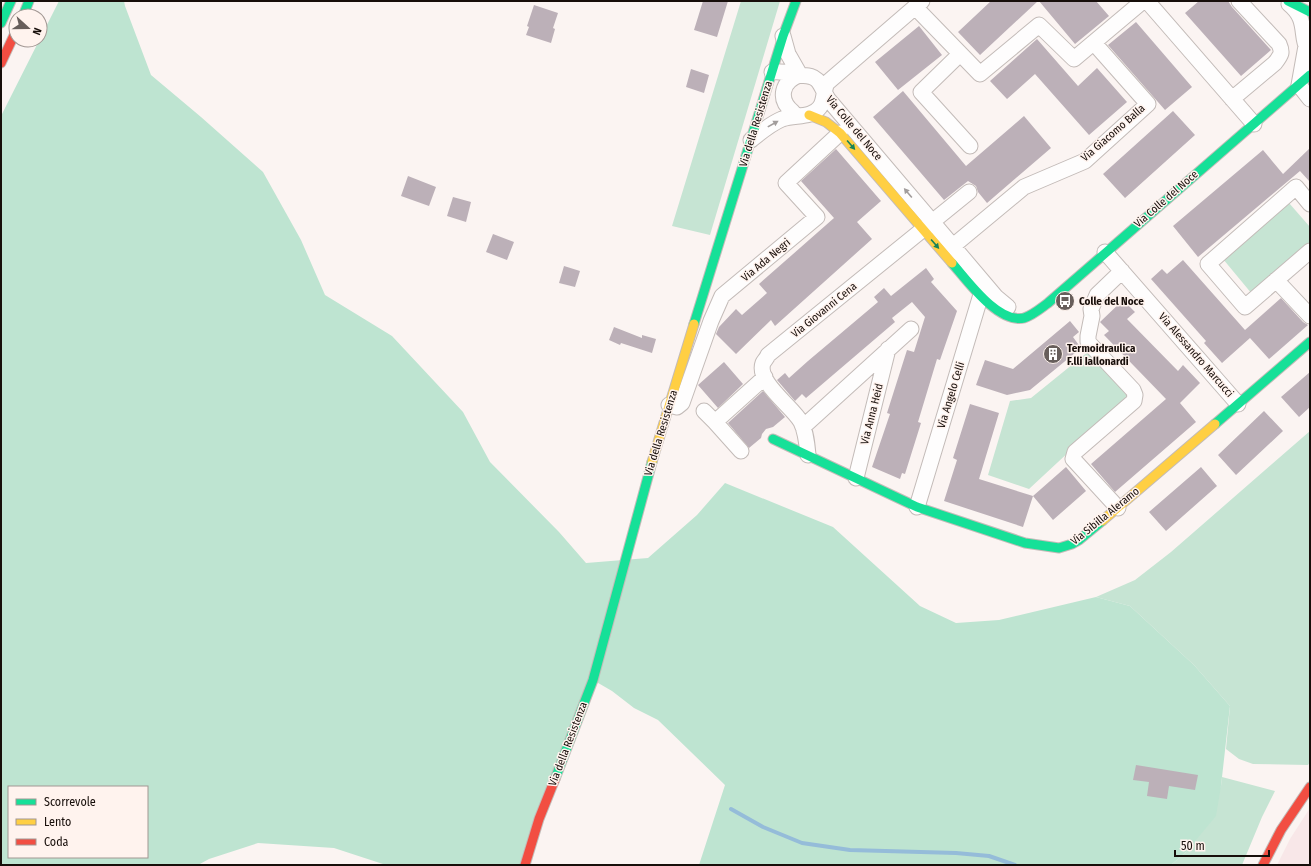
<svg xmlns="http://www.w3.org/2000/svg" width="1311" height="866" font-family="'Fira Sans Condensed',sans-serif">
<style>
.commercial{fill:#f8e7e8}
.green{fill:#c6e4d3}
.forest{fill:#bee4d1;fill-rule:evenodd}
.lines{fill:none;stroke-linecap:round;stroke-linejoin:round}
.stream{stroke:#95bcd9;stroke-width:4}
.building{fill:#bcb0b8}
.street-casing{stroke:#c3bbb8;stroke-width:17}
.fast-casing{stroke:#c3bbb8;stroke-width:11}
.slow-casing{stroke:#c3bbb8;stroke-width:11}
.jam-casing{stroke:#c3bbb8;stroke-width:11}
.street{stroke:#fefdfd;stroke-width:15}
.fast{stroke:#16e098;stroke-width:9}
.slow{stroke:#ffcf43;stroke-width:9}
.jam{stroke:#f24e42;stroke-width:9}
.oneway{fill:#a29d9c}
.oneway2{fill:#168258}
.labels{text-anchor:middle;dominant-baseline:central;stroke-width:3;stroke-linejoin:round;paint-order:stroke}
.street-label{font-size:11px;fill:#170e0a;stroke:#fff3ee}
.poi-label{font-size:11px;font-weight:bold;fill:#170e0a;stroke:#fff3ee;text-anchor:start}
</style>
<rect width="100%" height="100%" fill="#fbf4f2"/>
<!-- commercial -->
<path class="commercial" d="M1310,808V865H1277L1290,839Z"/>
<!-- green -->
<path class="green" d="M741,1H780L710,235L672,226Z
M1289,203L1310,227V244L1252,294L1223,259Z
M1089,351L1129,396L1029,489L988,475L1010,401L1031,398Z
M1310,431V762L1308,765L1253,764L1239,759L1226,749L1230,706L1194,665L1130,606L1096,597L1135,580L1171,552Z
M1222,777L1275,791L1262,817L1242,865H1171L1186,852L1221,786Z"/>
<!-- forest -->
<path class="forest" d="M59,1H124L125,6L151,75L201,117L263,172L301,240L325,295L392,336L463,412L490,462L559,532L586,563L648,558L697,515L725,483L833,527L920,606L956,623L999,620L1096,597L1130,606L1194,665L1230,706L1221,786L1216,816L1186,852L1171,865H699L725,785L658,720L634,708L612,691L593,680L526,865H386L334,848L258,843L209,859L198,865H1V116ZM9,787H147V857H9Z"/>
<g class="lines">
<!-- stream -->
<path class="stream" d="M731,809L763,827L802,843L850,850L956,853L989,856L1015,865"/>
</g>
<!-- building -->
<path class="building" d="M703,1H728L717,37L694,30Z
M991,1H1038L980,55L958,32Z
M1039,1H1096L1109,16L1075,44Z
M1199,1H1228L1232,7L1271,50L1241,76L1185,13Z
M534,5L558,13L553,28L555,29L551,43L526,35L529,27L527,26Z
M1136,22L1192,87L1165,110L1108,45Z
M919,26L942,55L898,90L875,62Z
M1037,39L1078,86L1097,68L1127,102L1089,135L1035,74L1007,99L990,81Z
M691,69L709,75L704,93L686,87Z
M903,91L966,166L1024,116L1051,148L987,203L978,192L976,186L968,181L944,200L873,117Z
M1173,111L1195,135L1125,198L1103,174Z
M1310,148V182L1300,171L1198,257L1173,226L1263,150L1283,174Z
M836,149L881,201L857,222L872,239L775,326L771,320L736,354L716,334L719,327L736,309L742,315L767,293L759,284L834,218L801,181Z
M408,176L436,187L429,206L401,196Z
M453,197L471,202L466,222L447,216Z
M493,234L514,242L507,260L486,252Z
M1183,260L1245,330L1281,298L1303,322L1308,325L1269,359L1250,338L1222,363L1204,343L1206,341L1151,279L1162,269L1167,274Z
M564,266L580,271L575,287L559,283Z
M926,268L934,279L931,282L957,311L940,360L937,359L918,422L921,423L905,474L902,473L900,479L872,467L890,414L887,413L907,350L914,352L925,317L912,302L892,318L895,322L806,398L802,394L795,401L777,380L785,373L789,378L808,361L878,302L874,297L884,288L891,296Z
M1123,300L1135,312L1127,319L1178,371L1183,365L1200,383L1180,403L1196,422L1115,492L1091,464L1166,399L1104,335L1109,331L1100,322Z
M1070,321L1079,332L1073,337L1081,348L1030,390L1007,395L976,385L985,360L1013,369Z
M614,327L642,338V335L656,339L652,353L621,343L620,345L609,340Z
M724,362L743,384L718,408L698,385Z
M1310,372V407L1299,417L1281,397Z
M763,391L785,417L773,427L766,429L762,434L761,438L749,448L728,423Z
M970,404L999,413L979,479L1033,496L1023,527L944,501L957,460L953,458Z
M1264,411L1283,431L1236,475L1218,455Z
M1066,467L1086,491L1053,520L1033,496Z
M1201,467L1217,486L1166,531L1149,512Z
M1136,765L1198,775L1195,790L1169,786L1167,799L1147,796L1149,782L1133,780Z"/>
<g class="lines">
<!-- street casing -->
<g class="street-casing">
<path id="street" d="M1147,1L1254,124
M1289,4C1310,21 1298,37 1310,53
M915,7L980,74L1039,25L1074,59L1143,1
M783,36L788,54L800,75
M1306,46L1299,85L1310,99
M960,54L921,92L970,146
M772,72C782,71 789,73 799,75C806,76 812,75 817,80C822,85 824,93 828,99L996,297L1008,307
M1232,99L1275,63C1281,55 1283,53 1279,44L1239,1
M793,112C777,99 782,81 800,75
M751,140C761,132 770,124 782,119C795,114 811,119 820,107C825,100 823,91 827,83L922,1
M1310,204L1296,187L1208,264L1245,307L1310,251
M953,246L1024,187L1085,161L1148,104L1094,43
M1105,252L1238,404
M1276,280L1310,316
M669,405L677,407L682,403L711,321L722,296L817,217L786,183L840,133
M704,411L715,422
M803,427L911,329
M741,451L715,422L765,377
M808,455C807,444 806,432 801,422C793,407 756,382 763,363C764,361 767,358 768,355L969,192
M856,478L888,349
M917,507L983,288
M1118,508L1073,459L1075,452L1134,401L1135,395L1133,390L1088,342V336L1092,316L1091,309L1097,295L1122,271"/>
</g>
<!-- fast casing -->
<g class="fast-casing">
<path id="fast" d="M1288,1L1310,12
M23,16L29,1
M1,23L11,1
M952,263C967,280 998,324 1024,318C1033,315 1041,308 1048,303L1310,75
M694,324L783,36L796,1
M1215,424L1310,342
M773,439L917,507L1025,543L1059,548L1072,544L1079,540L1102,521
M555,779L593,680L652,462"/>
</g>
<!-- slow casing -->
<g class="slow-casing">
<path id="slow" d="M809,115L826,122L840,133L952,263
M652,462L694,324
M1102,521L1215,424"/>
</g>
<!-- jam casing -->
<g class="jam-casing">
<path id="jam" d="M1,63L16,31
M525,865L539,819L555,779
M1263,865L1281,830L1310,787"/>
</g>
<!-- street -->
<use href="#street" class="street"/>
<!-- fast -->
<use href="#fast" class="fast"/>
<!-- slow -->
<use href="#slow" class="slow"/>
<!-- jam -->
<use href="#jam" class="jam"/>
</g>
<!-- one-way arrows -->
<defs><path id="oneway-solid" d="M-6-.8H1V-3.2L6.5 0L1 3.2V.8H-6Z"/></defs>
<g class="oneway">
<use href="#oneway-solid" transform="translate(773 124) rotate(-29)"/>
<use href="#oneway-solid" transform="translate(908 193) rotate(-130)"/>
</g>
<g class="oneway2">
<use href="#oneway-solid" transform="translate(851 145) rotate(49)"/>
<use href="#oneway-solid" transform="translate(935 244) rotate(49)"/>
</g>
<!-- icons -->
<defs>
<g id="bus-disc" transform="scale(1)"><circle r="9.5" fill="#675e5b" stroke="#fff3ee"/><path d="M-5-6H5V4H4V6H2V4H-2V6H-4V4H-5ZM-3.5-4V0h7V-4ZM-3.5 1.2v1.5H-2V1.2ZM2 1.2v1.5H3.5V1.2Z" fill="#fff"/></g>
<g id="building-disc" transform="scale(1)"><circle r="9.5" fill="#675e5b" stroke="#fff3ee"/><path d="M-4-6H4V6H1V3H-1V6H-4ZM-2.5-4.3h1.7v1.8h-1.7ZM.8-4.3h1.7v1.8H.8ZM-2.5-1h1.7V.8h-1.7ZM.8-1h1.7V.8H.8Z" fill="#fff"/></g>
</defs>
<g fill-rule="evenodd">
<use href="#bus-disc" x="1065" y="301"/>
<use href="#building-disc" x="1053" y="354"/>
</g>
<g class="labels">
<!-- street labels -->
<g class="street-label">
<text transform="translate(756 124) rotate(-73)">Via della Resistenza</text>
<text transform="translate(854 128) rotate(50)">Via Colle del Noce</text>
<text transform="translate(1113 133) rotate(-41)">Via Giacomo Balla</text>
<text transform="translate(1166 199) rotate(-41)">Via Colle del Noce</text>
<text transform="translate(766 260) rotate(-40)">Via Ada Negri</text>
<text transform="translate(824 310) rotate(-39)">Via Giovanni Cena</text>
<text transform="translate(1196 355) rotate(49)">Via Alessandro Marcucci</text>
<text transform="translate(951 395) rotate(-73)">Via Angelo Celli</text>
<text transform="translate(872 414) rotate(-76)">Via Anna Heid</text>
<text transform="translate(661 433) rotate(-73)">Via della Resistenza</text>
<text transform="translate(1105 516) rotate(-39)">Via Sibilla Aleramo</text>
<text transform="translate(568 744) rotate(-69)">Via della Resistenza</text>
</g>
<!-- poi labels -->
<g class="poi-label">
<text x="1079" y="301">Colle del Noce</text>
<text x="1067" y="348">Termoidraulica<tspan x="1067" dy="13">F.lli Iallonardi</tspan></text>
</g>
</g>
<!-- border -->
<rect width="1311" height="866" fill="none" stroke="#170e0a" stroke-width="4"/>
<!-- legend -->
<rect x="8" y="786" width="140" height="72" fill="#fff3ee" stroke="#a29793"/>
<rect x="16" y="799" width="20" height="6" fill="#16e098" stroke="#a29793"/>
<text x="44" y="806" font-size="12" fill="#170e0a">Scorrevole</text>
<rect x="16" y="819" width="20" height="6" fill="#ffcf43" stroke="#a29793"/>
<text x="44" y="826" font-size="12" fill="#170e0a">Lento</text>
<rect x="16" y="839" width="20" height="6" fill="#f24e42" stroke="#a29793"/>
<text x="44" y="846" font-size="12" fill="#170e0a">Coda</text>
<!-- north arrow -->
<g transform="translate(28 28) rotate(111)"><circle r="19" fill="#fff3ee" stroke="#a29793"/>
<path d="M0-3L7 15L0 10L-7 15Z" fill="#675e5b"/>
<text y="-6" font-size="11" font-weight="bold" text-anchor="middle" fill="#170e0a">N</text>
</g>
<!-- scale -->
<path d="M1175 850v6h94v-6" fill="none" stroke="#170e0a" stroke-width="2"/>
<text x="1181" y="850" font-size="12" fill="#170e0a" stroke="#fff3ee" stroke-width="3" paint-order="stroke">50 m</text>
</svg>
